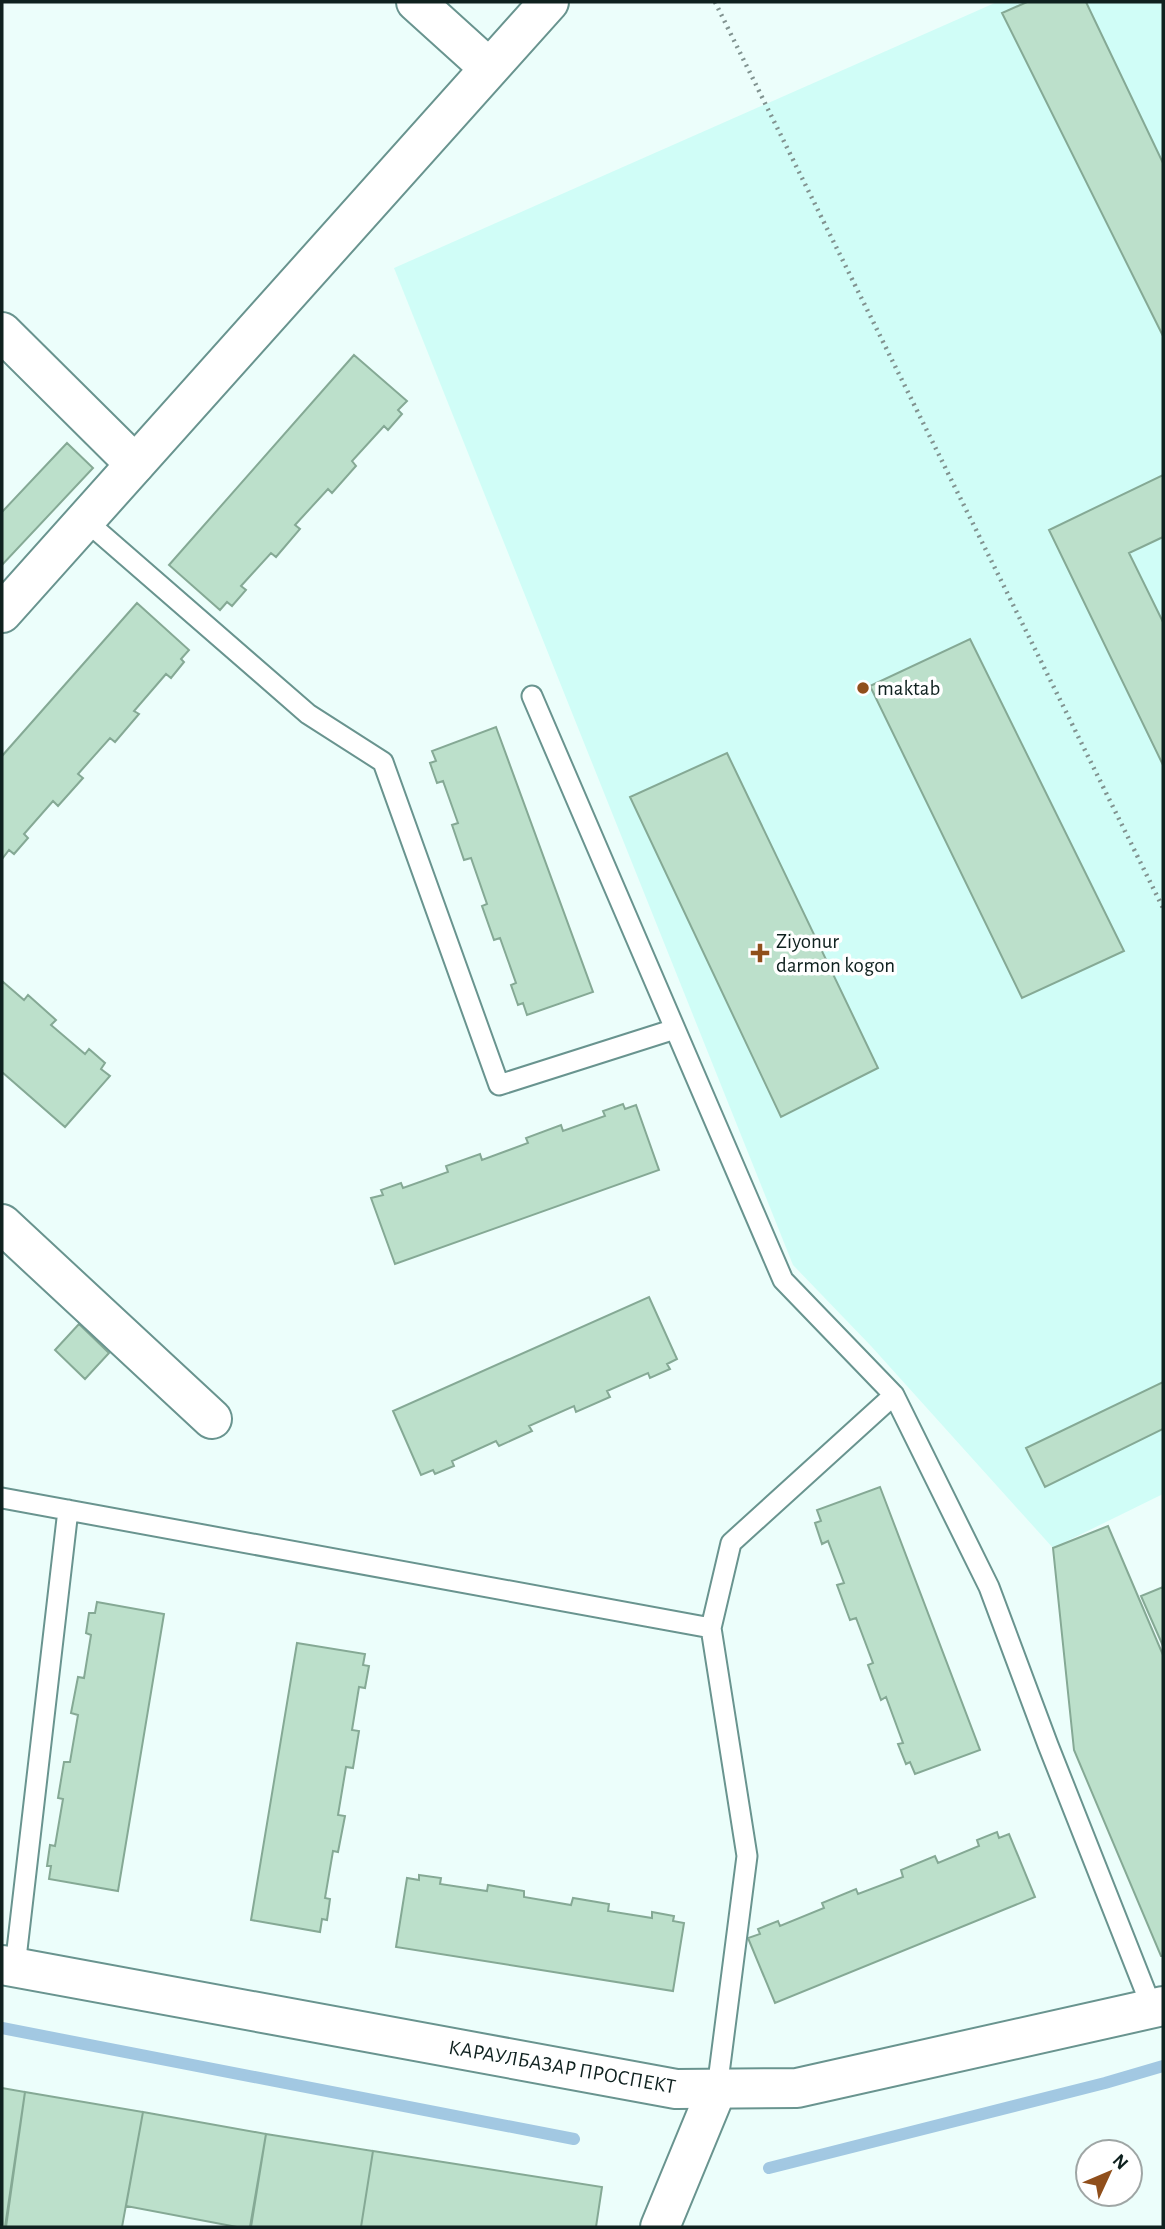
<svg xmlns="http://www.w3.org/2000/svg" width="1165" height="2229" font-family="'Alegreya Sans',sans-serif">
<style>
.built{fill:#d0fdf7}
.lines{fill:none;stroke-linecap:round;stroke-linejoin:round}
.stream{stroke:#a2c8e2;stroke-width:12}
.building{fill:#bce0cb;stroke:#85a995;stroke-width:2}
.service-casing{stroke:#69948f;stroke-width:23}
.minor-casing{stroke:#69948f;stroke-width:42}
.tertiary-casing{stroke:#69948f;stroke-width:42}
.path{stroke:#819390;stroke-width:4.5;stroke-dasharray:2 5;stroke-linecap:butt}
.service{stroke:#fff;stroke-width:19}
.minor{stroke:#fff;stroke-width:38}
.tertiary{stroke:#fff;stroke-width:38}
.poi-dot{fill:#904f1b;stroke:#fff;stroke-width:2.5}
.labels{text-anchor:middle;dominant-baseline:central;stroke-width:7;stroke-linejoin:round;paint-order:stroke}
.poi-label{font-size:21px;fill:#0f211f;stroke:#fff;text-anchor:start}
.street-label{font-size:21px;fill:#0f211f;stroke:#fff}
</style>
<rect width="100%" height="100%" fill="#ecfefb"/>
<!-- built -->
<path class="built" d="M997,2H1163V1494L1053,1548L871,1346L793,1265L394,268Z"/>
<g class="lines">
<!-- stream -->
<path class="stream" d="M2,2028L574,2139
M769,2168L1105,2083L1163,2066"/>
</g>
<!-- building -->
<path class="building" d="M1027,2H1086L1163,163V336L1002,13Z
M354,355L407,401L398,410L402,414L388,430L384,426L352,461L356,466L332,493L328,489L295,525L300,529L276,557L271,553L241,586L246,590L232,606L227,602L220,610L169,565Z
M67,443L93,468L2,565V512Z
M1163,475V537L1129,553L1163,622V765L1049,530Z
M137,603L189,650L181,659L184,662L171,678L166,674L134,711L139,714L115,742L110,738L78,774L83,778L58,806L53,801L24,834L28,838L14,854L9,850L2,859V756Z
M970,639L1124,951L1022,998L870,686Z
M496,727L593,992L527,1015L523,1003L518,1005L511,985L516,983L500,938L494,940L482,906L487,904L471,858L464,860L452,825L458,823L443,781L437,783L430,763L436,761L432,751Z
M727,753L878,1068L781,1117L630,797Z
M2,981L24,1000L28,995L56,1020L51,1025L85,1054L89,1049L105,1063L101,1069L110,1076L65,1127L2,1072Z
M623,1104L625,1109L636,1105L659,1170L395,1264L371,1198L383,1195L381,1190L401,1183L403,1188L448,1172L446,1166L480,1154L482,1160L528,1143L526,1138L561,1125L563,1131L605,1116L603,1111Z
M649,1297L677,1359L667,1364L670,1369L650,1378L648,1373L607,1391L610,1397L576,1412L574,1406L529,1426L532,1431L499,1446L496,1441L452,1461L454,1466L435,1474L433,1470L421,1475L393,1411Z
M79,1324L109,1353L85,1379L55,1350Z
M1163,1382V1429L1045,1487L1026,1448Z
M880,1487L980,1750L915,1774L910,1762L906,1764L898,1744L903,1743L886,1697L881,1700L868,1665L873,1663L856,1618L850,1620L837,1585L844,1583L828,1541L822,1544L815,1523L821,1521L817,1510Z
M1108,1526L1163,1655V1956H1161L1074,1750L1053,1548Z
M1163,1587V1646L1141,1596Z
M97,1602L164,1614L118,1891L49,1879L51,1866H47L50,1845L55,1846L63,1799L58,1798L64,1762H70L78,1715L71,1713L78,1677L84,1678L91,1635L86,1633L89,1613H95Z
M297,1643L365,1654L363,1665L369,1666L365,1688L359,1687L352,1730L359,1731L353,1768L346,1767L338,1815L345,1816L338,1852L333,1851L325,1898L330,1899L327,1920L322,1919L320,1932L251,1920Z
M997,1832L999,1838L1009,1834L1035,1897L775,2003L748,1938L760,1934L758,1929L778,1921L780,1926L824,1908L822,1903L856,1889L858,1894L903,1877L901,1870L935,1856L938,1863L979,1846L977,1840Z
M419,1875L441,1878L440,1884L487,1891L488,1885L524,1891V1897L571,1905L573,1898L609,1904L608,1911L652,1918V1912L674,1916L673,1921L684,1923L673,1991L396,1947L407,1878L419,1880Z
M2,2088L25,2092L5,2227H2Z
M25,2092L143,2112L122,2227H6Z
M143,2112L266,2134L250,2227H237L126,2206Z
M266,2134L373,2151L361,2227H251Z
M373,2151L602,2187L596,2227H361Z"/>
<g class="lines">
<!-- service casing -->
<g class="service-casing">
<path id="service" d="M85,520L308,714L383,762L499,1085L675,1029
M532,696L783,1280L894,1395L989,1587L1048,1745L1152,2008
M2,1498L711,1628
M15,1967L68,1510
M717,2089L747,1856L711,1628L731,1543L894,1395"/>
</g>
<!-- minor casing -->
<g class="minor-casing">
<path id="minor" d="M416,2L489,68
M2,332L135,464
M2,1224L212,1419
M660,2227L717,2089"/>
</g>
<!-- tertiary casing -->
<g class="tertiary-casing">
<path id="tertiary" d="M2,613L549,2
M2,1965L676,2089L797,2088L1163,2006"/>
</g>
<!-- path -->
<path class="path" d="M715,2L1163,908"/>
<!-- service -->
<use href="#service" class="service"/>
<!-- minor -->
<use href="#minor" class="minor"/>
<!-- tertiary -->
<use href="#tertiary" class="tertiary"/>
</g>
<!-- markers -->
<g class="poi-dot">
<circle cx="863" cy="688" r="7"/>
<path d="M756.5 942.5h7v7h7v7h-7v7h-7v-7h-7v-7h7z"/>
</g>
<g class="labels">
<!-- poi labels -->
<g class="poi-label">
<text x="877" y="688">maktab</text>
<text x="776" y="941">Ziyonur<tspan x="776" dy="24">darmon kogon</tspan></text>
</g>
<!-- street labels -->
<g class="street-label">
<text transform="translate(562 2067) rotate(10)">КАРАУЛБАЗАР ПРОСПЕКТ</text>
</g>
</g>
<!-- border -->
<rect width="1165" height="2229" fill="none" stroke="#0f211f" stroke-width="7"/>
<!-- north arrow -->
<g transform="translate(1109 2173) rotate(46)"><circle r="33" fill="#ffffff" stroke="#9fa6a5" stroke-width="2"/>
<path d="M0-5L12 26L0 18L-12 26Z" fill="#904f1b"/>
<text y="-10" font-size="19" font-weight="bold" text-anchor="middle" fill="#0f211f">N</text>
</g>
</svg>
